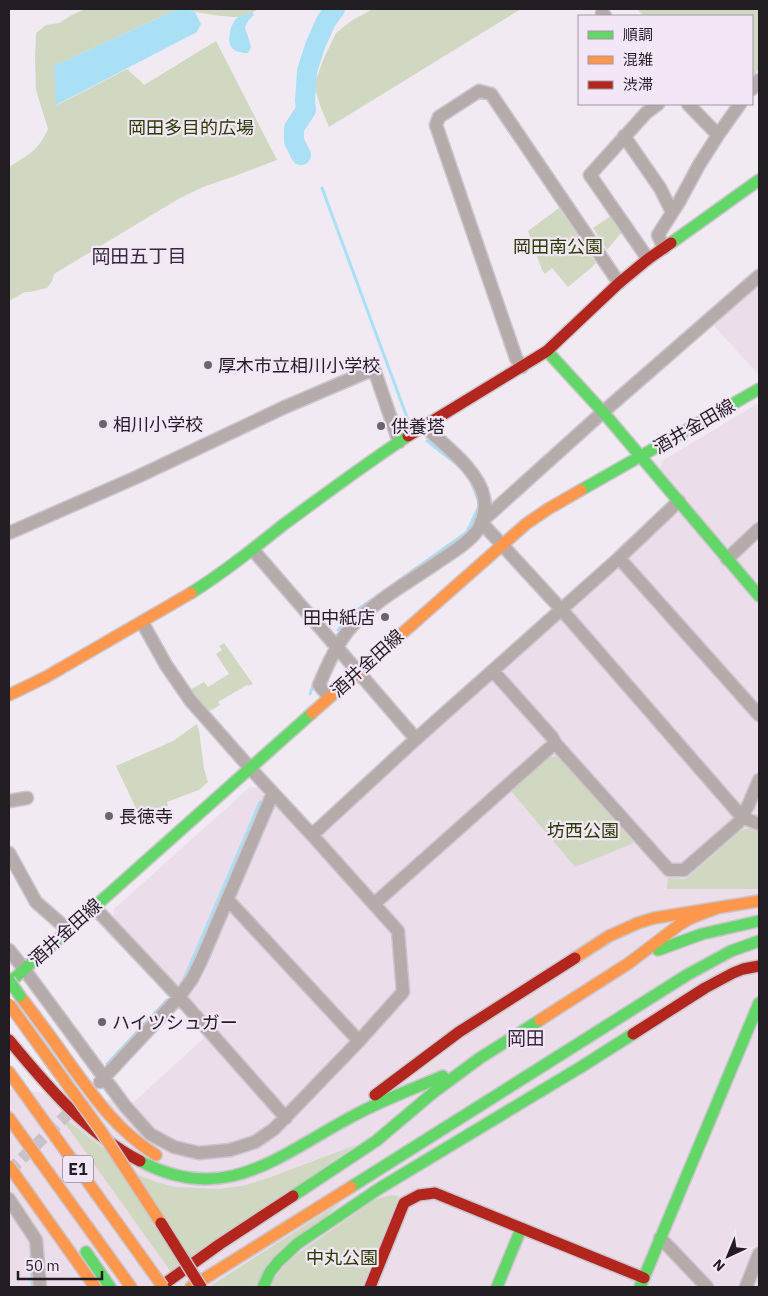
<svg xmlns="http://www.w3.org/2000/svg" width="768" height="1296" font-family="'IBM Plex Sans','Noto Sans JP',sans-serif">
<style>
.industrial{fill:#ebddea}
.green{fill:#d0d8c2}
.water{fill:#a9e0f6}
.lines{fill:none;stroke-linecap:round;stroke-linejoin:round}
.stream{stroke:#a9e0f6;stroke-width:3}
.river{stroke:#a9e0f6;stroke-width:20}
.street-tunnel{stroke:#c8c1c9;stroke-width:12;stroke-dasharray:12 6;stroke-linecap:butt}
.street-casing{stroke:#cbc6cd;stroke-width:15}
.fast-casing{stroke:#cbc6cd;stroke-width:14}
.slow-casing{stroke:#cbc6cd;stroke-width:14}
.jam-casing{stroke:#cbc6cd;stroke-width:14}
.street{stroke:#b6abab;stroke-width:12}
.fast{stroke:#63d668;stroke-width:11}
.slow{stroke:#ff974d;stroke-width:11}
.jam{stroke:#b3261e;stroke-width:11}
.fast-bridge-casing{stroke:#cbc6cd;stroke-width:14;stroke-linecap:butt}
.slow-bridge-casing{stroke:#cbc6cd;stroke-width:14;stroke-linecap:butt}
.jam-bridge-casing{stroke:#cbc6cd;stroke-width:14;stroke-linecap:butt}
.fast-bridge{stroke:#63d668;stroke-width:11}
.slow-bridge{stroke:#ff974d;stroke-width:11}
.jam-bridge{stroke:#b3261e;stroke-width:11}
.poi-dot{fill:#6a656c;stroke:#f3e6f7;stroke-width:2}
.labels{text-anchor:middle;dominant-baseline:central;stroke-width:4.5;stroke-linejoin:round;paint-order:stroke}
.shield{fill:#f3e6f7;stroke:#615963;stroke-width:1}
.shield-label{font-size:16px;font-weight:bold;fill:#221d23}
.park-label{font-size:18px;fill:#293d01;stroke:#f3e6f7}
.poi-label{font-size:18px;fill:#221d23;stroke:#f3e6f7;text-anchor:start}
.street-label{font-size:18px;fill:#221d23;stroke:#f3e6f7}
.neighbourhood-label{font-size:19px;fill:#352b38;stroke:#f3e6f7}
</style>
<rect width="100%" height="100%" fill="#f1eaf3"/>
<!-- industrial -->
<path class="industrial" d="M759,281V375L712,324Z
M759,403V1287H9V1089L133,1103L206,1036L186,998L201,976L274,802L312,842L558,617L685,503L660,470L662,461Z
M259,787L263,792L266,803L198,959L182,984L173,983L113,916L114,909L249,788Z"/>
<!-- green -->
<path class="green" d="M85,9H178L54,66L57,105L127,69C132,75 139,78 144,85L216,41L277,160L232,177L203,187L180,198L54,274L52,281L47,288L30,292H25L9,301V167C28,155 38,151 48,129L36,90L35,57L36,33L46,25L59,23L72,15Z
M187,9H258C252,13 243,18 235,17C223,17 198,13 187,9Z
M389,9H521L329,127L321,108L314,85L324,58L336,33L351,21L371,10Z
M637,9H759V69L752,78V16H644Z
M559,208L596,263L591,268L568,287L552,268L545,274L542,270L528,231Z
M612,215L622,232L607,250L593,228Z
M224,643L253,684L248,686L247,685L218,702L220,705L206,713L188,691L204,682L208,687L229,674L216,654L222,650L219,646Z
M197,724L199,730L204,769L208,782L199,790L167,802L168,806L140,817L116,766L173,741Z
M558,756L634,843L575,867L511,791L550,757Z
M750,828L759,832V889H667L668,878L686,879L742,830Z
M67,1120L138,1175L156,1182L175,1187L218,1189L242,1186L271,1177L356,1145L171,1272L64,1122Z
M393,1195L399,1196L362,1287H268L289,1260L376,1199Z
M341,1202L254,1287H209Z"/>
<!-- water -->
<path class="water" d="M178,9H187L195,12L201,24L197,32L56,105L54,66Z
M252,12L254,15L248,21L245,27L251,47L248,53C233,53 227,47 230,32C231,27 234,20 237,18C241,15 248,14 252,12Z"/>
<g class="lines">
<!-- stream -->
<path class="stream" d="M322,188L408,420
M427,441L459,466
M394,584L467,532L480,504L471,482
M338,630L355,611L379,595
M310,694L314,683
M184,979L260,802
M107,1064L167,1000
M31,1255L32,1287"/>
<!-- river -->
<path class="river" d="M301,155L294,141V128L306,110L305,101L307,71L315,46L326,21L335,9"/>
<!-- street-tunnel -->
<path class="street-tunnel" d="M9,1171L75,1107"/>
<!-- street casing -->
<g class="street-casing">
<path id="street" d="M602,13L605,16
M752,89L759,80
M688,104L718,135
M624,136L660,188L672,212
M664,248L658,235L679,202L699,165L718,135L740,104
M648,259L590,175L646,113L658,104
M759,276L603,412L481,522L561,609L742,817L759,824
M522,367L516,358L436,125L439,117L479,91L491,94L619,283
M9,533L137,477L285,407L374,369L399,442
M253,550L416,739
M619,558L759,715
M727,559L759,529
M493,671L552,737L555,743L669,870H684L738,823L748,806L759,780
M329,697L319,685C328,664 337,643 352,626C377,599 409,582 438,562C451,553 467,544 477,531C483,522 486,508 484,498C479,470 444,445 424,426
M9,801L27,798
M312,835L416,739L619,558L679,501
M9,853L36,902L68,930
M228,900L359,1041
M374,904L555,743
M94,907L179,997L286,1118
M9,950L24,969L125,1106L150,1134L174,1147L199,1153L230,1150L255,1142L274,1129L359,1041L403,992L398,931L312,835L250,768L190,700L166,665L142,622
M100,1082L179,997L192,979L201,961L273,793
M9,1199L36,1240L40,1287
M660,1238L671,1249L707,1287
M746,1287L759,1254"/>
</g>
<!-- fast casing -->
<g class="fast-casing">
<path id="fast" d="M671,243L759,180
M547,351L603,412L759,596
M581,490L759,389
M191,593C223,573 253,549 283,525C324,495 365,464 408,436
M658,950L702,934L759,921
M9,983L312,713
M140,1161C226,1207 279,1155 353,1116C382,1100 413,1089 443,1076
M351,1187L687,975L731,951L759,941
M293,1196L376,1141L434,1092L480,1058L540,1020
M86,1252L110,1287
M263,1287L270,1272L278,1262L297,1244L380,1188L581,1067L633,1034
M497,1287L521,1229
M640,1287L759,1003"/>
</g>
<!-- slow casing -->
<g class="slow-casing">
<path id="slow" d="M9,695L46,677L191,593
M312,713L526,524L548,509L581,490
M575,958L609,936L638,923L654,918L759,901
M20,996C37,1018 54,1041 70,1064C96,1100 118,1131 156,1155
M540,1020L629,963L679,925L691,918L717,908
M9,1072L148,1266
M9,1118L131,1287
M191,1287L351,1187"/>
</g>
<!-- jam casing -->
<g class="jam-casing">
<path id="jam" d="M408,436L547,351L619,283L648,259L671,243
M633,1034L705,988L733,973L743,969L759,966
M9,1040C47,1086 86,1133 140,1161
M375,1095L459,1032L575,958
M160,1287L220,1244L293,1196
M370,1287L404,1203L419,1195L435,1193L644,1278"/>
</g>
<!-- street -->
<use href="#street" class="street"/>
<!-- fast -->
<use href="#fast" class="fast"/>
<!-- slow -->
<use href="#slow" class="slow"/>
<!-- jam -->
<use href="#jam" class="jam"/>
<!-- fast-bridge casing -->
<g class="fast-bridge-casing">
<path id="fast-bridge" d="M9,980L20,996"/>
</g>
<!-- slow-bridge casing -->
<g class="slow-bridge-casing">
<path id="slow-bridge" d="M9,1004L101,1131L161,1223
M9,1166L95,1287
M148,1266L163,1287"/>
</g>
<!-- jam-bridge casing -->
<g class="jam-bridge-casing">
<path id="jam-bridge" d="M161,1223L201,1287"/>
</g>
<!-- fast-bridge -->
<use href="#fast-bridge" class="fast-bridge"/>
<!-- slow-bridge -->
<use href="#slow-bridge" class="slow-bridge"/>
<!-- jam-bridge -->
<use href="#jam-bridge" class="jam-bridge"/>
</g>
<!-- markers -->
<g class="poi-dot">
<circle cx="208" cy="365" r="5"/>
<circle cx="103" cy="424" r="5"/>
<circle cx="381" cy="426" r="5"/>
<circle cx="385" cy="617" r="5"/>
<circle cx="109" cy="816" r="5"/>
<circle cx="102" cy="1022" r="5"/>
</g>
<g class="labels">
<!-- shield labels -->
<rect class="shield" x="63" y="1155.5" width="30" height="27" rx="4"/>
<g class="shield-label">
<text x="78" y="1169">E1</text>
</g>
<!-- park labels -->
<g class="park-label">
<text x="191" y="127">岡田多目的広場</text>
<text x="558" y="246">岡田南公園</text>
<text x="583" y="830">坊西公園</text>
<text x="342" y="1257">中丸公園</text>
</g>
<!-- poi labels -->
<g class="poi-label">
<text x="218" y="365">厚木市立相川小学校</text>
<text x="113" y="424">相川小学校</text>
<text x="391" y="426">供養塔</text>
<text x="375" y="617" text-anchor="end">田中紙店</text>
<text x="119" y="816">長徳寺</text>
<text x="112" y="1022">ハイツシュガー</text>
</g>
<!-- street labels -->
<g class="street-label">
<text transform="translate(694 426) rotate(-30)">酒井金田線</text>
<text transform="translate(367 663) rotate(-42)">酒井金田線</text>
<text transform="translate(65 932) rotate(-42)">酒井金田線</text>
</g>
<!-- neighbourhood labels -->
<g class="neighbourhood-label">
<text x="139" y="256">岡田五丁目</text>
<text x="526" y="1038">岡田</text>
</g>
</g>
<!-- border -->
<rect width="768" height="1296" fill="none" stroke="#221d23" stroke-width="20"/>
<!-- legend -->
<rect x="578" y="15" width="175" height="90" fill="#f3e6f7" stroke="#9f96a2"/>
<rect x="588" y="31" width="25" height="8" fill="#63d668" stroke="#9f96a2"/>
<text x="623" y="40" font-size="15" fill="#221d23">順調</text>
<rect x="588" y="56" width="25" height="8" fill="#ff974d" stroke="#9f96a2"/>
<text x="623" y="65" font-size="15" fill="#221d23">混雑</text>
<rect x="588" y="81" width="25" height="8" fill="#b3261e" stroke="#9f96a2"/>
<text x="623" y="90" font-size="15" fill="#221d23">渋滞</text>
<!-- north arrow -->
<g transform="translate(728 1256) rotate(224)" stroke="#f3e6f7" stroke-width="4" paint-order="stroke">
<path d="M0-4L9 19L0 12L-9 19Z" fill="#221d23"/>
<text y="-8" font-size="14" font-weight="bold" text-anchor="middle" fill="#221d23">N</text>
</g>
<!-- scale -->
<path d="M18 1271v8h84v-8" fill="none" stroke="#221d23" stroke-width="2.5"/>
<text x="25" y="1271" font-size="15" fill="#221d23" stroke="#f3e6f7" stroke-width="4" paint-order="stroke">50 m</text>
</svg>
